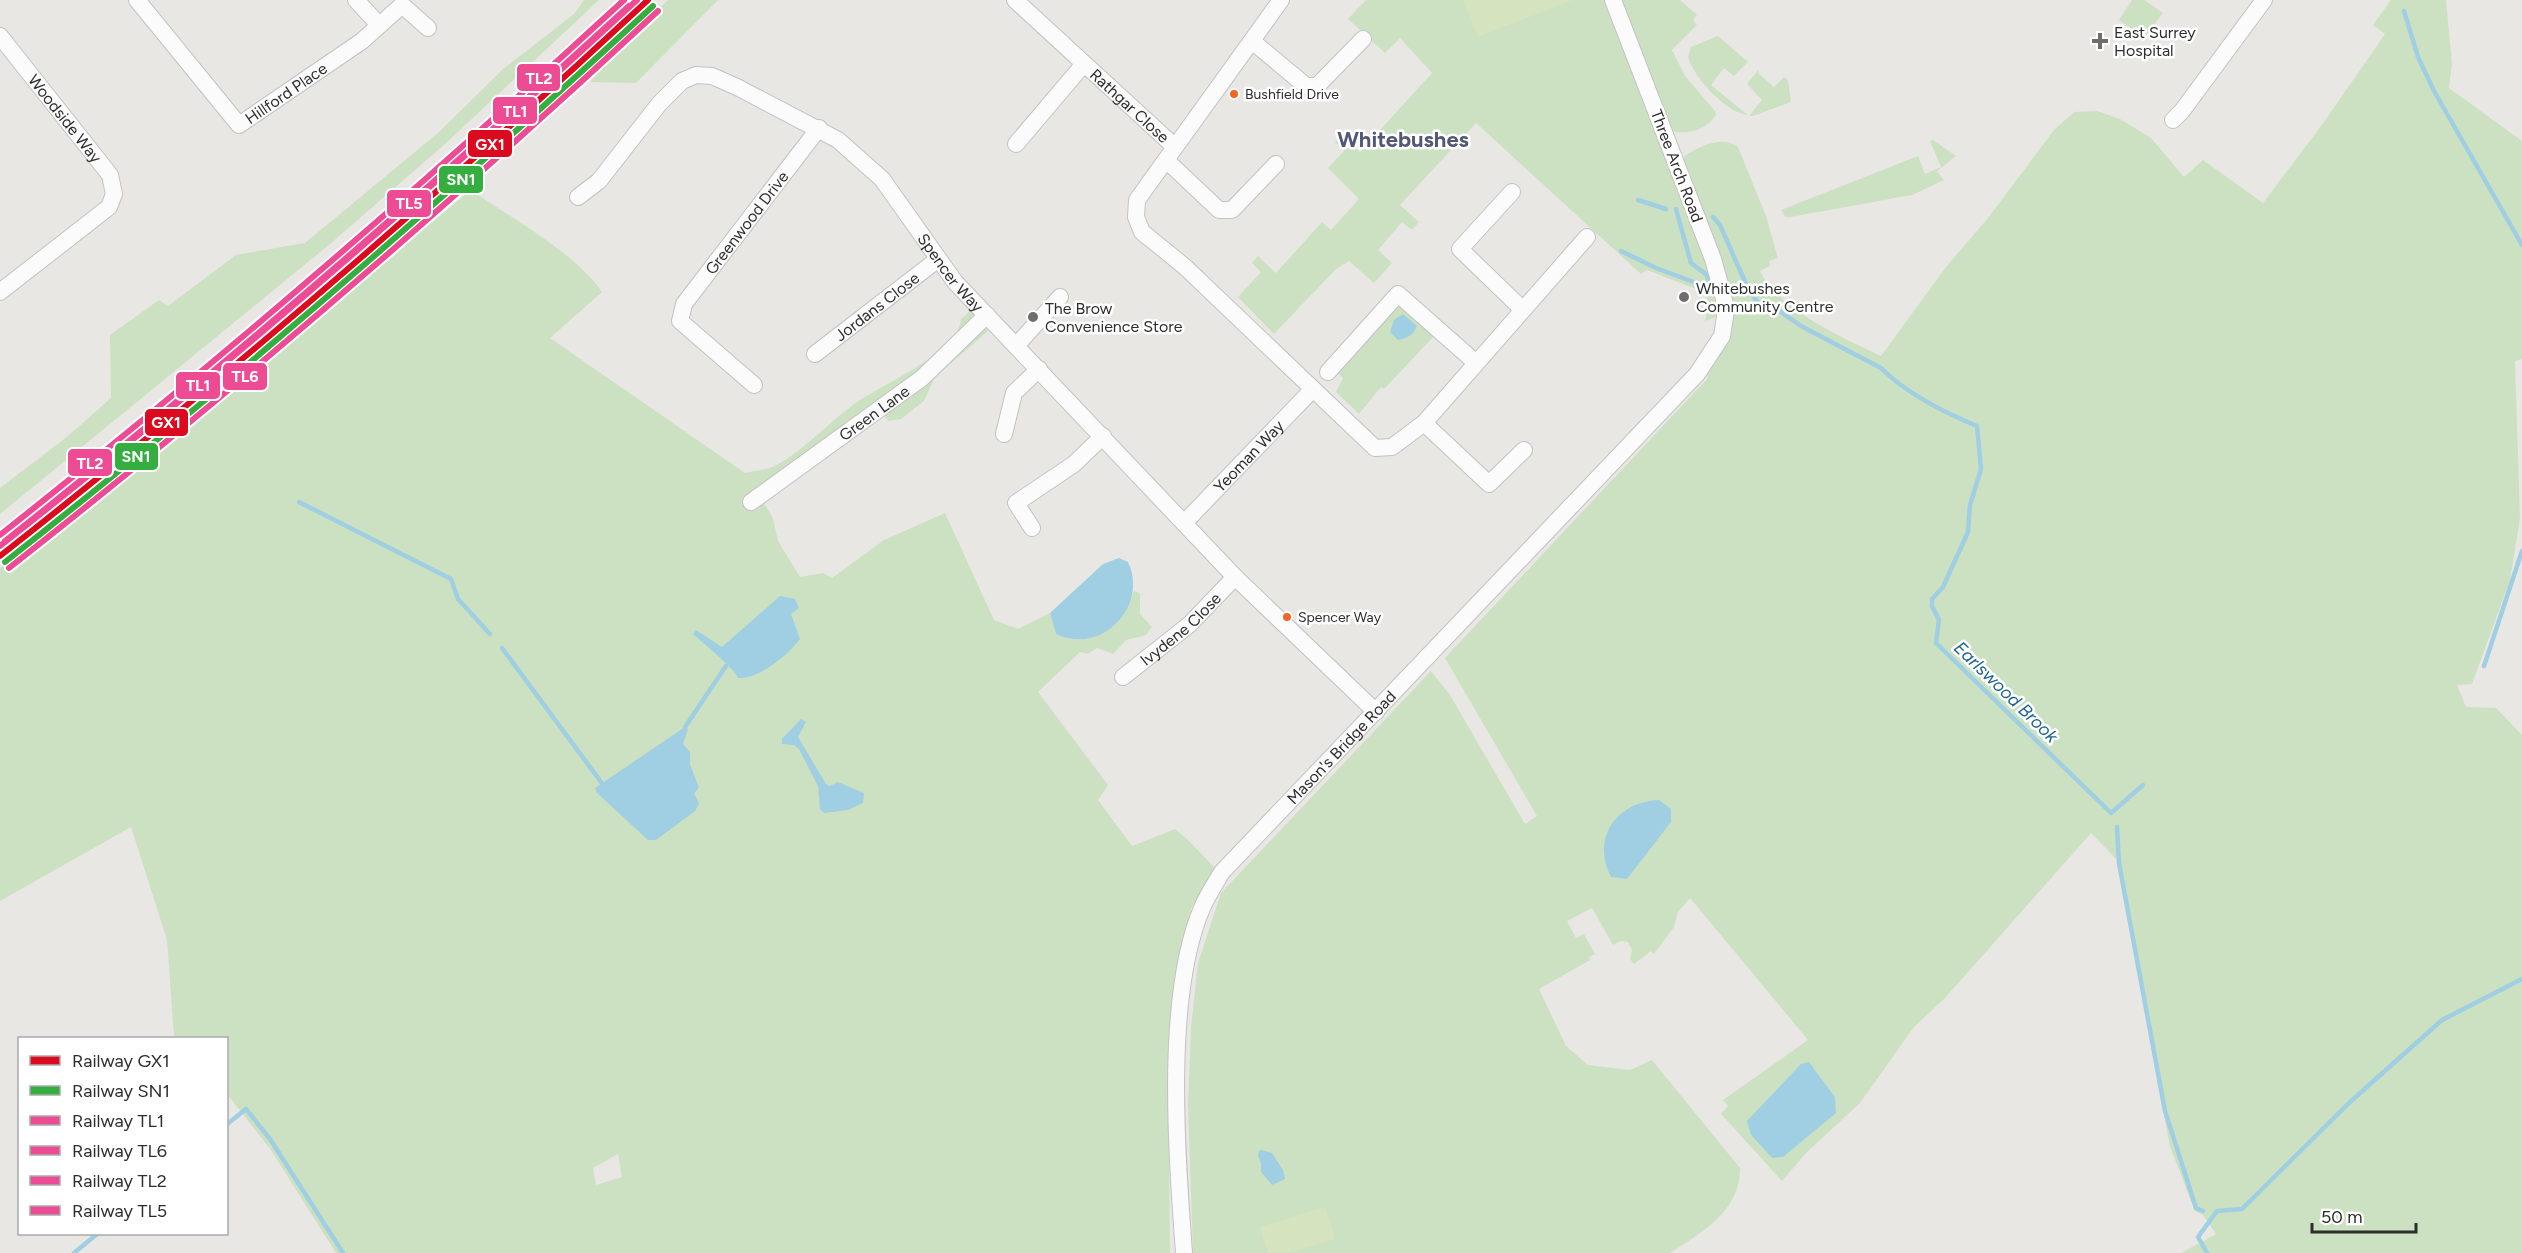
<svg xmlns="http://www.w3.org/2000/svg" width="2522" height="1253" font-family="Figtree,sans-serif">
<style>
.green{fill:#cce1c1;fill-rule:evenodd}
.pitch{fill:#d5e4bf}
.water{fill:#a0cee2}
.lines{fill:none;stroke-linecap:round;stroke-linejoin:round}
.stream{stroke:#a0cee2;stroke-width:4.5}
.minor-casing{stroke:#c2c2c2;stroke-width:18}
.minor{stroke:#fcfbfb;stroke-width:16}
.rail-1-casing{stroke:#fff;stroke-width:10}
.rail-2-casing{stroke:#fff;stroke-width:10}
.rail-3-casing{stroke:#fff;stroke-width:10}
.rail-4-casing{stroke:#fff;stroke-width:10}
.rail-5-casing{stroke:#fff;stroke-width:10}
.rail-6-casing{stroke:#fff;stroke-width:10}
.rail-1{stroke:#dc0a1e;stroke-width:6}
.rail-2{stroke:#33ae3f;stroke-width:6}
.rail-3{stroke:#ee4b95;stroke-width:6}
.rail-4{stroke:#ee4b95;stroke-width:6}
.rail-5{stroke:#ee4b95;stroke-width:6}
.rail-6{stroke:#ee4b95;stroke-width:6}
.poi-dot{fill:#6f6e6d;stroke:#fff;stroke-width:2}
.bus-dot{fill:#f26522;stroke:#fff;stroke-width:2}
.labels{text-anchor:middle;dominant-baseline:central;stroke-width:5;stroke-linejoin:round;paint-order:stroke}
.bus-label{font-size:14px;fill:#2d2d2d;stroke:#fff;text-anchor:start}
.poi-label{font-size:16px;fill:#2d2d2d;stroke:#fff;text-anchor:start}
.street-label{font-size:16px;fill:#2d2d2d;stroke:#fff}
.water-label{font-size:18px;font-style:italic;fill:#1e638f;stroke:#fff}
.district-label{font-size:22px;font-weight:bold;fill:#525778;stroke:#fff}
.line-badge{stroke:#fff;stroke-width:2}
.badge-label{font-size:16px;text-anchor:middle;font-weight:bold;fill:#fff}
</style>
<rect width="100%" height="100%" fill="#e9e7e4"/>
<!-- green -->
<path class="green" d="M584,0H599L445,144L330,244L0,514V488L68,436L111,398L110,335L159,300L168,306L236,255L305,243L439,132L503,69L574,14Z
M668,0H718L636,83L590,82L614,51Z
M1366,0H1605L1705,256L1718,316L1705,321L1709,303L1704,292L1647,270L1641,274L1476,123L1400,205L1419,222L1412,230L1402,222L1378,250L1392,263L1374,283L1349,261L1336,269L1274,334L1238,297L1261,272L1252,263L1258,256L1276,273L1322,222L1331,230L1359,199L1328,168L1344,151L1335,142L1341,136L1360,152L1432,73L1400,38L1385,53L1348,19Z
M1619,0H1680L1697,15L1693,20L1697,25L1672,50L1685,76L1715,111L1716,115C1707,130 1687,135 1671,131Z
M2132,0H2144L2163,13L2144,38L2119,20Z
M2391,0H2446L2452,64L2449,88L2522,141V359L2515,361L2520,518L2510,580L2472,684L2457,685L2466,707L2496,708L2522,735V1253H2181L2216,1234L2203,1215L2195,1211L2170,1147L2117,860L2091,833L1945,998L1914,1027L1860,1103L1807,1152L1782,1181L1721,1114L1728,1106L1723,1100L1808,1040L1690,898L1678,912L1674,927L1654,954L1651,951L1634,964L1630,959L1632,950L1628,942L1621,941L1613,945L1592,908L1567,921L1576,938L1584,934L1595,954L1589,957L1590,960L1539,989L1566,1046L1588,1065L1630,1070L1652,1060L1740,1168C1741,1210 1702,1233 1670,1253H1193L1188,1105L1191,1028L1198,963L1221,893L1431,671L1450,695L1525,824L1537,816L1445,658L1708,378L1706,374C1720,354 1732,339 1733,314L1683,161L1686,155C1701,146 1722,135 1738,147L1766,216L1778,258L1769,261L1770,266L1760,271C1779,310 1843,338 1881,356L1946,267L1988,218L2054,130L2074,112L2097,111L2120,119L2151,138L2184,177L2203,160L2263,203L2324,122L2385,34L2373,25ZM1809,1062L1835,1097L1783,1157L1772,1158L1751,1135Z
M1718,36L1748,62L1734,76L1724,68L1711,85L1749,116L1762,100L1747,84L1758,70L1759,74L1774,87L1784,77L1788,80L1791,102L1753,116C1729,116 1694,79 1688,57L1691,47Z
M1933,140L1956,156L1937,171L1944,180L1912,195L1791,217H1785L1781,210L1918,156L1925,174L1941,167L1930,141Z
M471,190C509,217 576,253 602,292L550,338L745,473C754,471 764,470 772,467C798,456 829,422 853,405C878,386 959,353 961,319L970,311L988,331L935,377L924,401L901,419L888,421L877,404L757,492L773,518L778,541L800,577L823,573L832,578L884,540L945,513L994,620L1018,629L1050,613L1056,634C1092,651 1121,624 1134,591L1140,593V614L1152,627L1146,635L1126,640L1113,654L1097,648L1088,654L1080,652L1038,692L1108,785L1098,800L1132,846L1175,829L1186,838L1215,868L1191,909L1182,947L1168,1068L1170,1253H336L271,1150L227,1094L226,1038H176L174,1036L167,940L131,827L0,901V568L173,429L184,426ZM618,1154L622,1177L596,1185L593,1168Z
M1403,304L1436,334L1384,389L1381,387L1359,414L1336,392L1343,378L1339,374V366L1397,305Z"/>
<!-- pitch -->
<path class="pitch" d="M1463,0H1572L1478,37Z
M1325,1207L1335,1239L1288,1253H1268L1260,1227Z"/>
<!-- water -->
<path class="water" d="M1403,314L1417,326C1413,335 1408,338 1398,340L1390,332L1394,320Z
M1119,558L1128,562C1149,606 1101,656 1056,634L1050,613L1103,564Z
M780,596L795,599L799,608L791,614L800,639C788,655 758,680 738,678C735,669 702,642 693,634L696,630L722,647Z
M801,719L806,722L798,737L826,784L830,786L838,782L864,793L863,803L848,810L824,813L820,809L818,786L799,749L794,745L782,744V739Z
M685,727L688,729L683,744L690,752V764L699,788L694,793L699,804L695,811L656,840H648L597,793L595,788Z
M1659,800L1671,809V822L1627,879L1611,877C1591,838 1616,802 1659,800Z
M1809,1062L1835,1097L1836,1113L1783,1157L1772,1158L1751,1135L1747,1121L1801,1064Z
M1262,1150L1272,1153L1283,1170L1285,1179L1272,1185L1261,1172V1163L1258,1156L1259,1151Z"/>
<g class="lines">
<!-- stream -->
<path class="stream" d="M2404,11L2418,57L2434,91L2522,245
M1638,200L1666,209
M1713,217L1720,225L1746,284L1759,305L1775,308L1801,326L1881,368C1907,394 1943,412 1977,426L1981,469L1970,505L1968,532L1943,587L1932,599V606L1939,620L1936,643L2111,813L2143,785
M1621,251L1656,268L1710,288L1707,275L1691,263L1676,209
M299,502L451,579L458,599L490,634
M502,648L601,782
M2484,666L2522,551
M685,727L726,666
M2117,827L2119,863L2165,1111L2196,1208L2203,1211
M226,1125L246,1109L270,1139L343,1253
M74,1253L97,1234
M2207,1253L2198,1237L2217,1211L2242,1209L2350,1102L2442,1020L2522,979"/>
<!-- minor casing -->
<g class="minor-casing">
<g id="minor">
<path id="s1" d="M137,0L239,125L362,41L402,5L428,28"/>
<path d="M356,0L379,25"/>
<path id="s2" d="M1015,0L1175,147"/>
<path d="M1281,0L1137,200L1136,217L1142,232L1184,266L1375,448L1392,447L1424,423L1587,237"/>
<path id="s3" d="M0,36L110,175L114,194L109,207L0,292"/>
<path d="M1252,41L1306,86H1317L1363,39"/>
<path d="M2173,120L2182,111L2264,0"/>
<path d="M1016,144L1083,65"/>
<path d="M1166,160L1219,210H1232L1276,164"/>
<path d="M1512,192L1460,249L1523,310"/>
<path id="s4" d="M578,197L599,181L659,104L682,81L696,75L712,76L737,87L838,140L882,179L955,282L1235,577L1376,712"/>
<path d="M1016,346L1060,297"/>
<path id="s5" d="M815,354L937,260"/>
<path d="M1328,372L1398,294L1475,362"/>
<path id="s6" d="M754,385L680,321L684,304L819,128"/>
<path d="M1424,423L1489,484L1524,450"/>
<path d="M1004,434L1014,393L1039,369"/>
<path id="s7" d="M751,502L922,378L987,315"/>
<path id="s8" d="M1184,523L1312,390"/>
<path d="M1032,528L1016,503L1074,464L1103,436"/>
<path id="s9" d="M1123,677L1190,624L1235,577"/>
<path id="s10" d="M1184,1253C1177,1156 1164,997 1202,908C1207,896 1215,884 1222,872L1697,374L1722,336L1726,310L1723,295L1713,259L1613,0"/>
</g>
</g>
<!-- minor -->
<use href="#minor" class="minor"/>
<!-- rail-1 casing -->
<g class="rail-1-casing">
<path id="rail-1" d="M0,556C224,380 439,194 648,0"/>
</g>
<!-- rail-2 casing -->
<g class="rail-2-casing">
<path id="rail-2" d="M5,562C229,386 444,199 653,6"/>
</g>
<!-- rail-3 casing -->
<g class="rail-3-casing">
<path id="rail-3" d="M0,546C220,373 431,190 637,0"/>
</g>
<!-- rail-4 casing -->
<g class="rail-4-casing">
<path id="rail-4" d="M9,568C234,391 449,205 658,11"/>
</g>
<!-- rail-5 casing -->
<g class="rail-5-casing">
<path id="rail-5" d="M0,535C215,365 422,186 624,0"/>
</g>
<!-- rail-6 casing -->
<g class="rail-6-casing">
<path id="rail-6" d="M5,541C220,371 427,191 629,6"/>
</g>
<!-- rail-1 -->
<use href="#rail-1" class="rail-1"/>
<!-- rail-2 -->
<use href="#rail-2" class="rail-2"/>
<!-- rail-3 -->
<use href="#rail-3" class="rail-3"/>
<!-- rail-4 -->
<use href="#rail-4" class="rail-4"/>
<!-- rail-5 -->
<use href="#rail-5" class="rail-5"/>
<!-- rail-6 -->
<use href="#rail-6" class="rail-6"/>
</g>
<!-- markers -->
<g class="poi-dot">
<path d="M2097 32h6v6h6v6h-6v6h-6v-6h-6v-6h6z"/>
<circle cx="1684" cy="297" r="6"/>
<circle cx="1033" cy="317" r="6"/>
</g>
<g class="bus-dot">
<circle cx="1234" cy="94" r="5"/>
<circle cx="1287" cy="617" r="5"/>
</g>
<g class="labels">
<!-- bus labels -->
<g class="bus-label">
<text x="1245" y="94">Bushfield Drive</text>
<text x="1298" y="617">Spencer Way</text>
</g>
<!-- poi labels -->
<g class="poi-label">
<text x="2114" y="32">East Surrey<tspan x="2114" dy="18">Hospital</tspan></text>
<text x="1696" y="288">Whitebushes<tspan x="1696" dy="18">Community Centre</tspan></text>
<text x="1045" y="308">The Brow<tspan x="1045" dy="18">Convenience Store</tspan></text>
</g>
<!-- street labels -->
<g class="street-label">
<text stroke="none"><textPath href="#s1" startOffset="218">Hillford Place</textPath></text>
<text stroke="none"><textPath href="#s2" startOffset="156">Rathgar Close</textPath></text>
<text stroke="none"><textPath href="#s3" startOffset="105">Woodside Way</textPath></text>
<text transform="translate(1677 166) rotate(69)">Three Arch Road</text>
<text stroke="none"><textPath href="#s6" startOffset="218">Greenwood Drive</textPath></text>
<text stroke="none"><textPath href="#s4" startOffset="504">Spencer Way</textPath></text>
<text stroke="none"><textPath href="#s5" startOffset="78">Jordans Close</textPath></text>
<text stroke="none"><textPath href="#s7" startOffset="152">Green Lane</textPath></text>
<text stroke="none"><textPath href="#s8" startOffset="93">Yeoman Way</textPath></text>
<text stroke="none"><textPath href="#s9" startOffset="75">Ivydene Close</textPath></text>
<text stroke="none"><textPath href="#s10" startOffset="562">Mason's Bridge Road</textPath></text>
</g>
<!-- water labels -->
<g class="water-label">
<text transform="translate(2006 692) rotate(44)">Earlswood Brook</text>
</g>
<!-- district labels -->
<g class="district-label">
<text x="1403" y="139">Whitebushes</text>
</g>
</g>
<g class="line-badge">
<rect x="516" y="63" width="45" height="29" rx="6" fill="#ee4b95"/>
<rect x="492" y="96" width="46" height="29" rx="6" fill="#ee4b95"/>
<rect x="467" y="129" width="46" height="29" rx="6" fill="#dc0a1e"/>
<rect x="438" y="165" width="46" height="29" rx="6" fill="#33ae3f"/>
<rect x="386" y="189" width="46" height="29" rx="6" fill="#ee4b95"/>
<rect x="222" y="362" width="46" height="29" rx="6" fill="#ee4b95"/>
<rect x="175" y="371" width="46" height="29" rx="6" fill="#ee4b95"/>
<rect x="144" y="408" width="45" height="29" rx="6" fill="#dc0a1e"/>
<rect x="114" y="442" width="45" height="29" rx="6" fill="#33ae3f"/>
<rect x="67" y="448" width="46" height="29" rx="6" fill="#ee4b95"/>
</g>
<g class="badge-label">
<text x="539" y="84">TL2</text>
<text x="515" y="117">TL1</text>
<text x="490" y="150">GX1</text>
<text x="461" y="185">SN1</text>
<text x="409" y="209">TL5</text>
<text x="245" y="382">TL6</text>
<text x="198" y="391">TL1</text>
<text x="166" y="428">GX1</text>
<text x="136" y="462">SN1</text>
<text x="90" y="469">TL2</text>
</g>
<!-- legend -->
<rect x="18" y="1037" width="210" height="198" fill="#ffffff" stroke="#ababab" stroke-width="1.5"/>
<rect x="30" y="1056" width="30" height="9" fill="#dc0a1e" stroke="#ababab" stroke-width="1.5"/>
<text x="72" y="1067" font-size="18" fill="#2d2d2d">Railway GX1</text>
<rect x="30" y="1086" width="30" height="9" fill="#33ae3f" stroke="#ababab" stroke-width="1.5"/>
<text x="72" y="1097" font-size="18" fill="#2d2d2d">Railway SN1</text>
<rect x="30" y="1116" width="30" height="9" fill="#ee4b95" stroke="#ababab" stroke-width="1.5"/>
<text x="72" y="1127" font-size="18" fill="#2d2d2d">Railway TL1</text>
<rect x="30" y="1146" width="30" height="9" fill="#ee4b95" stroke="#ababab" stroke-width="1.5"/>
<text x="72" y="1157" font-size="18" fill="#2d2d2d">Railway TL6</text>
<rect x="30" y="1176" width="30" height="9" fill="#ee4b95" stroke="#ababab" stroke-width="1.5"/>
<text x="72" y="1187" font-size="18" fill="#2d2d2d">Railway TL2</text>
<rect x="30" y="1206" width="30" height="9" fill="#ee4b95" stroke="#ababab" stroke-width="1.5"/>
<text x="72" y="1217" font-size="18" fill="#2d2d2d">Railway TL5</text>
<!-- scale -->
<path d="M2312 1223v9h104v-9" fill="none" stroke="#2d2d2d" stroke-width="3"/>
<text x="2321" y="1223" font-size="18" fill="#2d2d2d" stroke="#ffffff" stroke-width="4.5" paint-order="stroke">50 m</text>
</svg>
